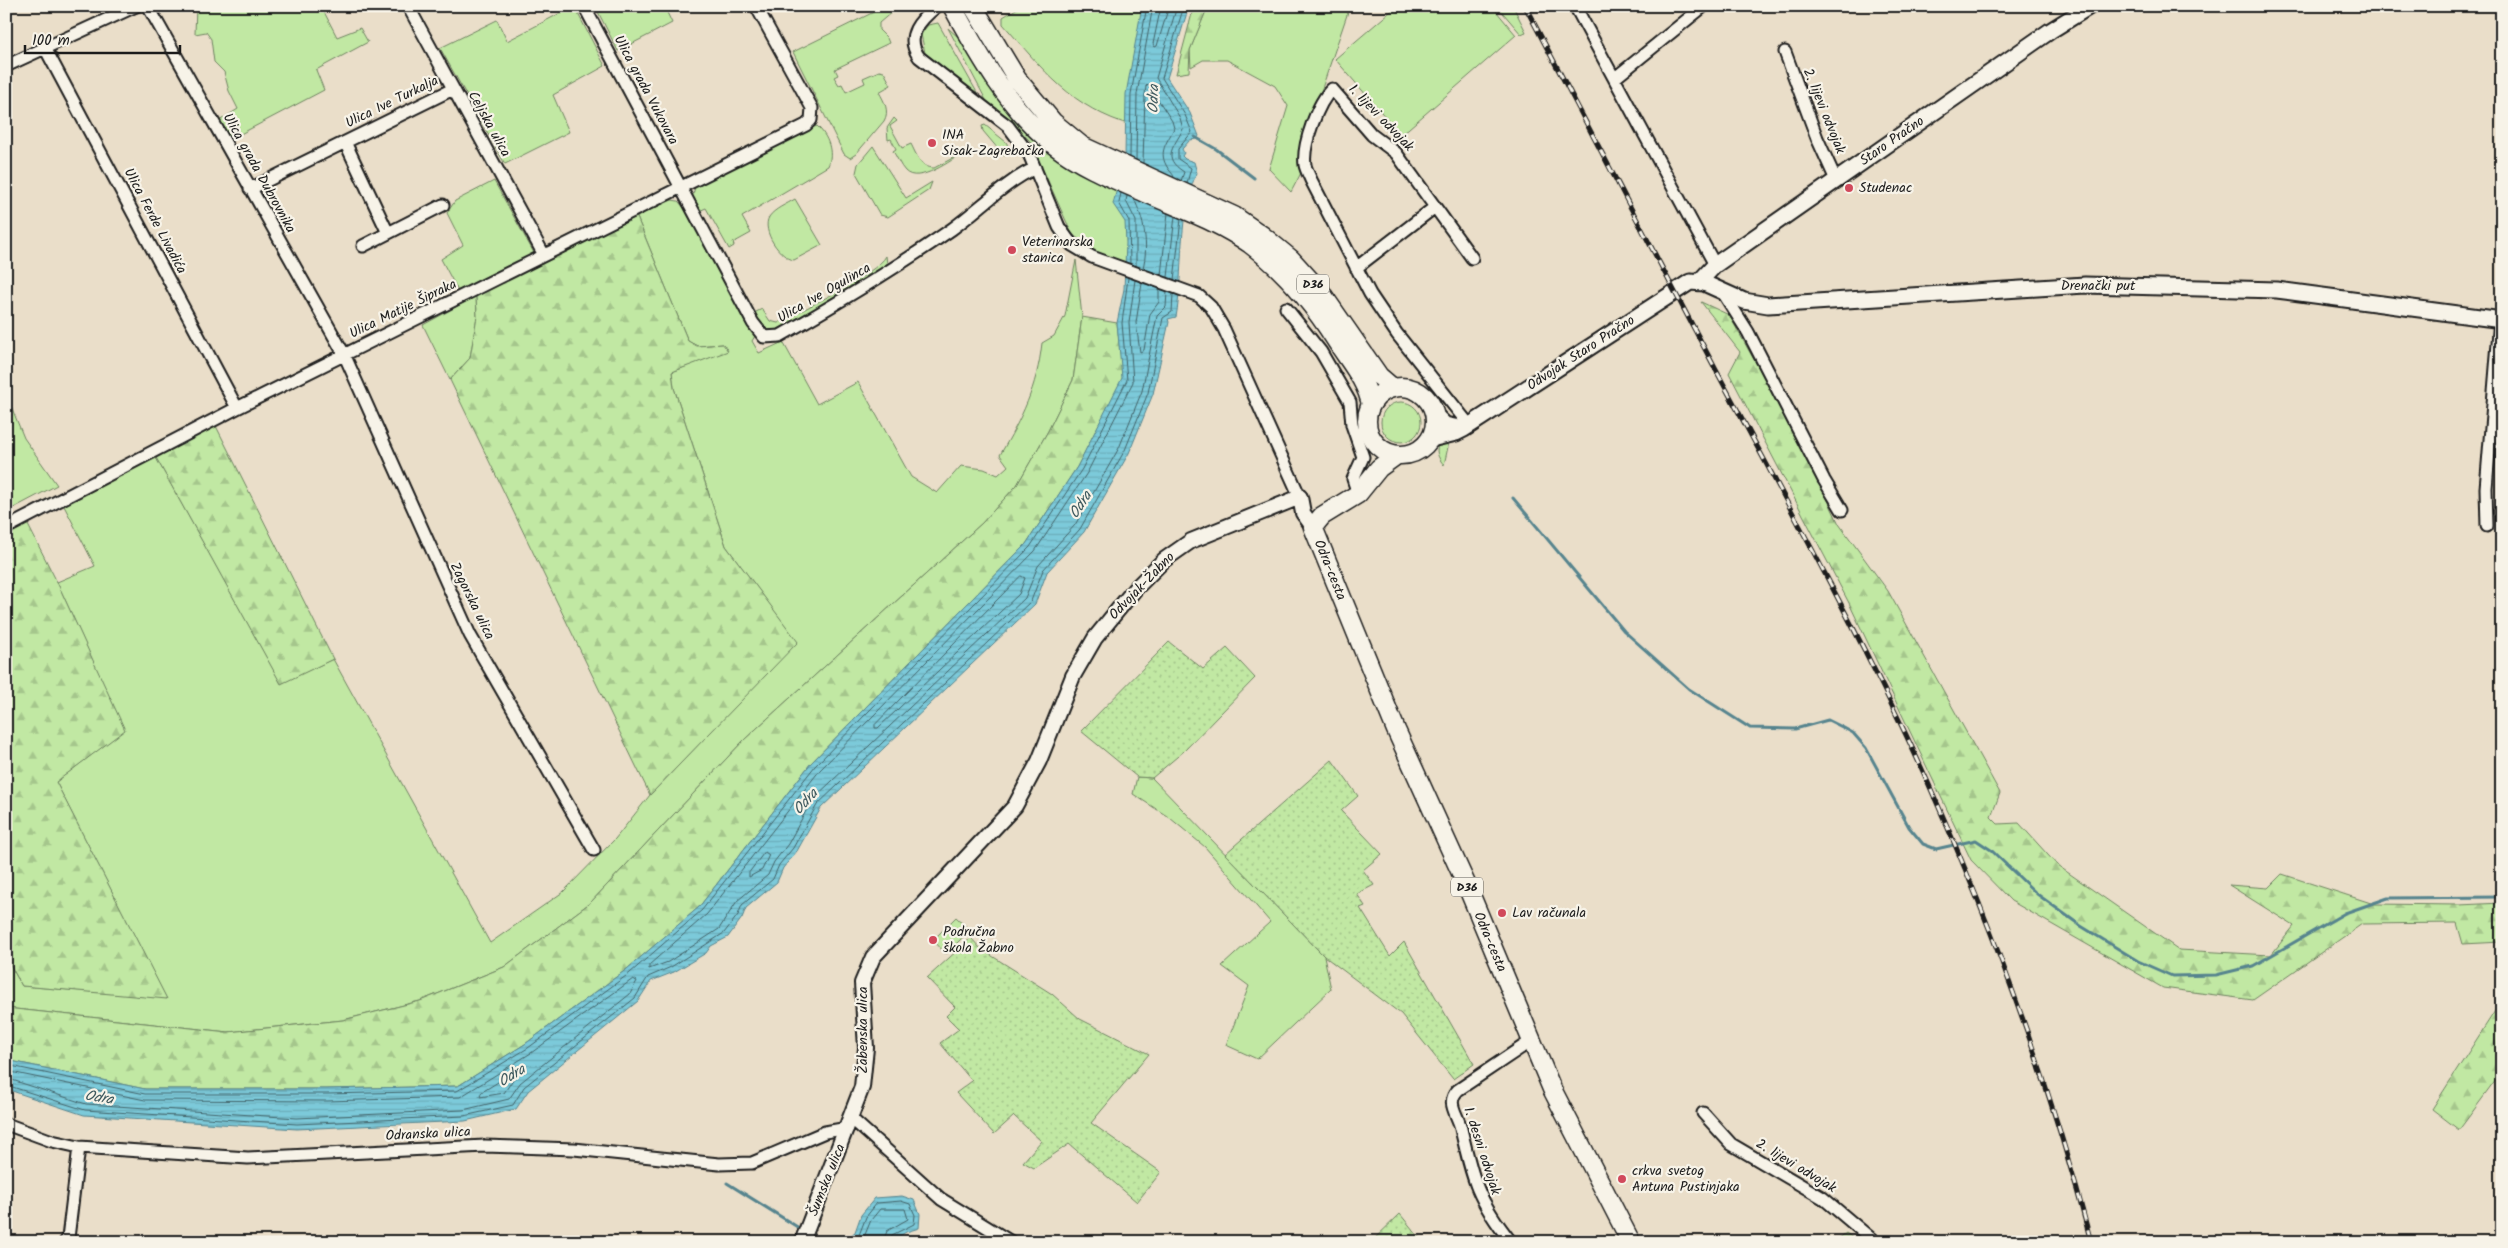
<svg xmlns="http://www.w3.org/2000/svg" width="2508" height="1248" font-family="Kalam,sans-serif">
<style>
.grass{fill:#c1e8a3;stroke:#6e8260}
.forest{fill:url(#forest-firs);stroke:#6e8260}
.garden{fill:url(#garden-dots);stroke:#6e8260}
.water{fill:url(#water-rules);stroke:#56848e}
.lines{fill:none;stroke-linecap:round;stroke-linejoin:round}
.shore{stroke:#426268;stroke-width:1}
.stream{stroke:#56848e;stroke-width:3}
.minor-casing{stroke:#1c1c1c;stroke-width:15}
.tertiary-casing{stroke:#1c1c1c;stroke-width:18}
.secondary-casing{stroke:#1c1c1c;stroke-width:19}
.primary-casing{stroke:#1c1c1c;stroke-width:21}
.minor{stroke:#f7f3e8;stroke-width:11}
.tertiary{stroke:#f7f3e8;stroke-width:14}
.secondary{stroke:#f7f3e8;stroke-width:15}
.primary{stroke:#f7f3e8;stroke-width:18}
.rail-casing{stroke:#1c1c1c;stroke-width:5}
.rail{stroke:#f7f3e8;stroke-width:3;stroke-dasharray:9;stroke-linecap:butt}
.poi-dot{fill:#d1495b;stroke:#f7f3e8;stroke-width:2}
.labels{text-anchor:middle;dominant-baseline:central;stroke-width:4.5;stroke-linejoin:round;paint-order:stroke}
.shield{fill:#f7f3e8;stroke:#5e5c59;stroke-width:1}
.shield-label{font-size:12px;font-weight:bold;fill:#1c1c1c}
.street-label{font-size:14px;fill:#1c1c1c;stroke:#f7f3e8}
.poi-label{font-size:14px;fill:#1c1c1c;stroke:#f7f3e8;text-anchor:start}
.water-label{font-size:15px;font-style:italic;fill:#3e595e;stroke:#f7f3e8}
</style>
<defs>
<pattern id="forest-firs" width="22" height="20" patternUnits="userSpaceOnUse" patternTransform="scale(1.25)"><rect width="22" height="20" fill="#c1e8a3"/><path d="M5 1l3.5 6h-7zM16 11l3.5 6h-7z" fill="#a5c68c"/></pattern>
<pattern id="garden-dots" width="8" height="8" patternUnits="userSpaceOnUse" patternTransform="scale(1.25)"><rect width="8" height="8" fill="#c1e8a3"/><path d="M2 2h.1M6 6h.1" fill="none" stroke="#a5c68c" stroke-width="1.8" stroke-linecap="round"/></pattern>
<pattern id="water-rules" width="6" height="5" patternUnits="userSpaceOnUse" patternTransform="scale(1.25)"><rect width="6" height="5" fill="#7ccada"/><path d="M0 2.5h6" fill="none" stroke="#6badba"/></pattern>
</defs>
<rect width="100%" height="100%" fill="#eadec9"/>
<filter id="ink" filterUnits="userSpaceOnUse"><feTurbulence type="fractalNoise" baseFrequency=".02" numOctaves="2"/><feDisplacementMap in="SourceGraphic" scale="10" xChannelSelector="R" yChannelSelector="G"/><feConvolveMatrix kernelMatrix="1 2 1 2 8 2 1 2 1" color-interpolation-filters="sRGB"/></filter>
<g filter="url(#ink)">
<!-- grass -->
<path class="grass" d="M196,6H321L337,37L360,28L368,42L316,70L324,90L231,139L219,121L238,109L229,91L224,72L214,62L211,39L206,32L195,34Z
M574,6L605,66L553,95L569,132L505,164L440,48L497,20L507,41Z
M595,6H664L672,23L618,51Z
M886,6H899L879,23V30L887,38L889,43L835,69L838,75L834,77L839,85L842,84L846,92L865,83L863,78L879,71L884,72L891,85L879,92C884,101 890,111 884,121L856,154L850,158L844,154L793,52Z
M1021,6H1152L1134,126C1071,108 1044,71 1003,24V17Z
M1208,6H1350L1301,150V173L1291,192L1269,169L1288,106L1275,86L1227,60H1203L1191,67L1190,50Z
M1397,6H1492L1516,35L1401,135L1335,59Z
M1497,6H1513L1526,32L1521,34Z
M938,23L979,96L925,53L921,34L928,25Z
M948,28L958,37L986,81L1016,121L1139,199L1136,266L1096,253L1072,234L1030,141L1008,118L987,102Z
M894,118L897,121L890,126L902,148L911,144C916,154 921,168 934,168L964,152C952,160 918,185 905,171C900,166 897,157 893,151L896,149L891,139L888,140L887,128Z
M985,125L1006,142L1011,151L1004,156L983,131L982,126Z
M817,126C828,136 834,152 828,166L742,217L751,233L733,243L734,246L729,249L706,208L699,211L692,198L695,187L808,129Z
M873,146L906,198L932,182L929,190L888,217L880,215L856,173L858,164Z
M494,181L534,253L533,259L460,295L441,259L463,245L447,213L455,201Z
M795,199L822,245L794,260C780,258 761,231 769,217C774,209 787,204 795,199Z
M672,200L678,201L689,213L755,336L752,341L759,353L783,342L817,404L858,382L911,477L937,493L961,466L984,469L998,475L1008,466L1000,455C1022,417 1037,388 1042,343L1054,336L1065,316L1076,260L1082,317L1073,380L1048,431L1017,485L982,523L744,740L591,902L504,967L420,1001L343,1020L228,1032L6,1008V957L22,986L166,998L56,782L124,730L57,582L95,566L63,504L154,454L281,683L333,659L490,943L563,892L615,839L650,795L797,642L726,546L674,388L672,372L727,350L723,344L697,346L688,341L636,215Z
M886,256L887,264L873,276L780,328C765,334 760,325 754,313L762,309L770,321L778,323C800,311 877,274 886,256Z
M476,296L477,316L470,358L450,380L423,325Z
M6,401L11,406L24,438L57,485L6,512Z
M1381 422a20 20 0 1 1 40 0a20 20 0 1 1-40 0Z
M1450,438L1444,465C1438,458 1434,450 1440,442Z
M1137,777L1152,778L1324,956L1331,989L1257,1059L1226,1045L1249,986L1222,966L1270,922L1205,847L1170,818L1133,794Z
M956,917L970,930L946,954L933,940Z"/>
<!-- forest -->
<path class="forest" d="M1194,6H1208L1190,50L1189,72L1176,74Z
M636,215L688,341L697,346L723,344L728,351L672,372L674,388L726,546L798,642L650,795L450,380L470,358L477,316L476,296Z
M1701,302L1729,315L1804,449L1839,524L1888,591L2000,793L1991,817L1998,824L2019,823L2057,865L2179,950L2271,955L2294,926L2229,885L2268,888L2282,874L2374,904L2459,905L2502,903V942L2463,944L2457,923L2362,924L2253,1000L2163,988L2011,901L1971,860L1849,603L1729,373L1740,352Z
M1082,317L1117,323L1123,378L1077,467L1026,544L811,763L699,907L627,969L525,1044L458,1086L327,1089H145L6,1060V1008L228,1032L343,1020L420,1001L504,967L591,902L744,740L982,523L1017,485L1048,431L1073,380Z
M216,426L333,659L281,684L154,454Z
M26,521L57,582L125,730L56,782L167,999L22,986L6,957V532Z
M2502,1000V1072L2459,1130L2432,1109Z"/>
<!-- garden -->
<path class="garden" d="M1169,642L1203,669L1227,648L1255,678L1184,751L1152,778L1137,777L1081,731Z
M1332,760L1358,796L1341,811L1382,854L1363,870L1374,885L1357,894L1365,906L1360,908L1390,956L1404,942L1474,1064L1453,1079L1401,1014L1324,956L1225,854Z
M971,938L981,949L1052,994L1080,1019L1149,1054L1091,1123L1161,1172L1137,1202L1069,1144L1034,1168L1023,1162L1041,1141L1014,1116L994,1134L956,1093L972,1081L940,1043L959,1029L946,1016L955,1007L927,978Z
M1400,1214L1423,1242H1371Z
M1846,1233L1858,1242H1834Z"/>
<!-- water -->
<path class="water" d="M1142,6H1189L1167,78L1190,113L1199,136L1197,139L1190,140L1182,149L1184,153L1182,156L1185,159L1194,162L1197,173C1177,211 1184,274 1176,317L1168,319L1169,322L1153,394L1129,453L1084,532L1047,572L1035,604L821,808L797,851L783,868L777,882L746,908L742,918L728,937L711,946L706,953L674,972L651,981L638,1001L528,1091L516,1109L465,1121L297,1129L84,1115L6,1089V1060L145,1089H327L458,1086L525,1044L627,969L699,907L811,763L1026,544L1077,467L1122,378L1117,323L1124,289L1126,243L1125,222L1113,204L1125,158L1126,94Z
M902,1196L914,1200L920,1214L919,1228L906,1232L891,1242H842L855,1232L861,1215L875,1198Z"/>
<g class="lines">
<!-- shore -->
<path class="shore" d="M1161,6L1153,44L1155,47L1157,46L1169,6
M1177,6L1156,78L1180,118L1183,129C1175,146 1160,157 1184,172L1181,181
M1184,6L1162,78L1185,115L1192,132L1178,149V159L1191,168L1187,183
M1130,157L1131,94L1147,6
M1136,160L1137,94L1153,6
M1143,163L1145,95L1146,86L1148,84L1172,121L1174,128C1169,140 1158,150 1166,165C1168,170 1173,173 1174,177
M1121,193L1119,203L1129,221L1130,264
M1127,196L1126,201L1136,221V266
M1134,199C1144,219 1149,245 1143,268
M1161,275L1168,213
M1168,277L1175,216
M1135,280L1129,323L1133,382L1087,473L1035,551L820,770L707,914L649,965V969L668,962L719,929L737,901L768,875L774,862L788,844L812,800L1025,598L1038,566L1075,525L1119,448L1142,391L1157,316L1166,307L1167,292
M1174,280L1181,219
M1142,283L1136,323L1140,352L1144,350L1150,314L1159,302V289
M1021,576L1025,578L1019,594L878,728H875V725Z
M765,852L769,855L762,870L749,877V873Z
M6,1065L145,1094H327L457,1091L528,1048L630,973L702,910L815,766L1030,547L1082,469L1127,380L1122,323L1128,278
M6,1071L145,1100L327,1101L460,1097L531,1053L633,979L637,981L630,994L520,1083L509,1099L463,1110L297,1118L86,1104L6,1078
M510,1075L514,1078L504,1093L480,1097L481,1093Z
M6,1085L85,1110L297,1124L464,1116L513,1105L524,1087L635,998L648,977L671,967L724,933L738,915L742,905L773,879L779,865L793,848L817,805L1031,601L1043,570L1080,529L1125,450L1148,393L1163,318L1172,312L1173,294
M851,1242L859,1235L866,1217L877,1203L901,1201L910,1204L915,1215L914,1224L892,1235L889,1242
M862,1242L871,1220L880,1209H905L908,1219L887,1231L883,1242"/>
<!-- stream -->
<path class="stream" d="M1195,137L1216,149L1254,178
M1513,498L1624,631L1689,689L1750,728L1795,729L1828,720L1842,727L1853,733L1866,748L1909,827L1923,844L1936,849L1976,840L1991,850L2037,894L2081,926L2138,961L2172,976L2216,975L2253,966L2345,913L2388,898L2502,897
M727,1183L799,1228
M812,1236L820,1242"/>
<!-- minor casing -->
<g class="minor-casing">
<path id="minor" d="M148,6L344,354L470,635L594,850
M408,6L544,255
M584,6L753,323L764,337L780,336C840,302 896,268 952,229C980,209 1004,183 1035,168
M937,6C920,20 904,36 919,57L1008,126L1029,154L1059,227L1072,245L1092,257L1199,296L1211,307L1224,329L1300,497
M1575,6L1715,265
M45,48L237,408
M1785,52L1817,138L1836,180
M6,66L136,6
M1615,78L1704,6
M345,142L388,233
M250,189L453,89
M363,246L443,205
M1356,268L1435,207
M1722,291L1748,332L1824,480L1842,510
M1286,308L1321,352L1350,402L1352,425L1363,457L1353,479L1358,494
M1470,426L1397,334L1370,294L1311,180C1309,175 1306,170 1305,165C1302,145 1318,102 1332,89L1372,135L1396,153L1472,258
M2487,526L2486,488L2500,319
M6,528L237,408L806,125L811,120L812,108L756,6
M1703,1113L1731,1144L1823,1198L1875,1242
M852,1119L941,1199L1011,1242
M6,1124L52,1141L79,1147L248,1158L485,1146L574,1149L719,1164L752,1163L825,1132L848,1128
M65,1242L68,1238L79,1147
M1511,1242C1477,1199 1473,1181 1461,1129C1458,1114 1445,1103 1458,1090L1531,1041"/>
</g>
<!-- tertiary casing -->
<g class="tertiary-casing">
<path id="tertiary" d="M1300,497L1303,513L1313,527
M802,1242L862,1087L866,1048L862,983L873,957L1015,806L1039,761L1073,676L1095,638L1135,589L1164,560L1191,541L1300,497"/>
</g>
<!-- secondary casing -->
<g class="secondary-casing">
<path id="secondary" d="M1699,282L1715,265L2050,31L2090,6
M1435,415L1445,425L1464,429
M1431,439L1456,433L1464,429L1690,282L1704,283L1744,301L1768,305L2085,285L2277,290L2502,320"/>
</g>
<!-- primary casing -->
<g class="primary-casing">
<path id="primary" d="M952,6C980,57 1009,109 1054,145C1082,167 1116,180 1148,194C1182,209 1219,222 1250,244C1283,269 1313,304 1335,339C1348,360 1367,381 1371,405
M973,6L1017,79L1053,122L1082,146L1234,216L1263,236L1291,259L1320,291L1379,376L1393,388
M1367 421a34 34 0 1 1 68 0a34 34 0 1 1-68 0Z
M1397,455L1379,468L1358,494L1322,516L1313,527L1396,730L1467,886L1552,1089L1631,1242"/>
</g>
<!-- minor -->
<use href="#minor" class="minor"/>
<!-- tertiary -->
<use href="#tertiary" class="tertiary"/>
<!-- secondary -->
<use href="#secondary" class="secondary"/>
<!-- primary -->
<use href="#primary" class="primary"/>
<!-- rail casing -->
<g class="rail-casing">
<path id="rail" d="M1525,6C1589,128 1652,249 1716,370C1788,505 1863,639 1926,778C1993,928 2050,1082 2091,1242"/>
</g>
<!-- rail -->
<use href="#rail" class="rail"/>
</g>
</g>
<!-- markers -->
<g class="poi-dot">
<circle cx="932" cy="143" r="5"/>
<circle cx="1849" cy="188" r="5"/>
<circle cx="1012" cy="250" r="5"/>
<circle cx="1502" cy="913" r="5"/>
<circle cx="933" cy="940" r="5"/>
<circle cx="1622" cy="1179" r="5"/>
</g>
<g class="labels">
<!-- shield labels -->
<g class="shield">
<rect x="1297" y="274.5" width="32" height="19" rx="4"/>
<rect x="1451" y="877.5" width="32" height="19" rx="4"/>
</g>
<g class="shield-label">
<text x="1313" y="284">D36</text>
<text x="1467" y="887">D36</text>
</g>
<!-- street labels -->
<g class="street-label">
<text transform="translate(646 90) rotate(62)">Ulica grada Vukovara</text>
<text transform="translate(392 102) rotate(-26)">Ulica Ive Turkalja</text>
<text transform="translate(1824 111) rotate(68)">2. lijevi odvojak</text>
<text transform="translate(1381 118) rotate(46)">1. lijevi odvojak</text>
<text transform="translate(489 124) rotate(61)">Celjska ulica</text>
<text transform="translate(1892 141) rotate(-35)">Staro Pračno</text>
<text transform="translate(259 173) rotate(61)">Ulica grada Dubrovnika</text>
<text transform="translate(155 221) rotate(62)">Ulica Ferde Livadića</text>
<text x="2098" y="286">Drenački put</text>
<text transform="translate(824 293) rotate(-30)">Ulica Ive Ogulinca</text>
<text transform="translate(403 309) rotate(-26)">Ulica Matije Šipraka</text>
<text transform="translate(1581 353) rotate(-33)">Odvojak Staro Pračno</text>
<text transform="translate(1330 570) rotate(68)">Odra-cesta</text>
<text transform="translate(1142 586) rotate(-46)">Odvojak-Žabno</text>
<text transform="translate(472 601) rotate(64)">Zagorska ulica</text>
<text transform="translate(1490 942) rotate(67)">Odra-cesta</text>
<text transform="translate(863 1030) rotate(-90)">Žabenska ulica</text>
<text transform="translate(428 1134) rotate(-3)">Odranska ulica</text>
<text transform="translate(1482 1151) rotate(72)">1. desni odvojak</text>
<text transform="translate(1796 1166) rotate(31)">2. lijevi odvojak</text>
<text transform="translate(827 1180) rotate(-68)">Šumska ulica</text>
</g>
<!-- poi labels -->
<g class="poi-label">
<text x="942" y="135">INA<tspan x="942" dy="16">Sisak-Zagrebačka</tspan></text>
<text x="1859" y="188">Studenac</text>
<text x="1022" y="242">Veterinarska<tspan x="1022" dy="16">stanica</tspan></text>
<text x="1512" y="913">Lav računala</text>
<text x="943" y="932">Područna<tspan x="943" dy="16">škola Žabno</tspan></text>
<text x="1632" y="1171">crkva svetog<tspan x="1632" dy="16">Antuna Pustinjaka</tspan></text>
</g>
<!-- water labels -->
<g class="water-label">
<text transform="translate(1154 99) rotate(-89)">Odra</text>
<text transform="translate(1081 505) rotate(-57)">Odra</text>
<text transform="translate(806 802) rotate(-48)">Odra</text>
<text transform="translate(512 1076) rotate(-32)">Odra</text>
<text transform="translate(99 1098) rotate(9)">Odra</text>
</g>
</g>
<!-- margin -->
<rect width="2508" height="1248" fill="none" stroke="#f7f3e8" stroke-width="25"/>
<rect x="12" y="12" width="2483" height="1223" fill="none" stroke="#1c1c1c" stroke-width="2" filter="url(#ink)"/>
<!-- scale -->
<path d="M25 45v8h155v-8" fill="none" stroke="#1c1c1c" stroke-width="2.5"/>
<text x="32" y="45" font-size="15" fill="#1c1c1c" stroke="#f7f3e8" stroke-width="4" paint-order="stroke">100 m</text>
</svg>
